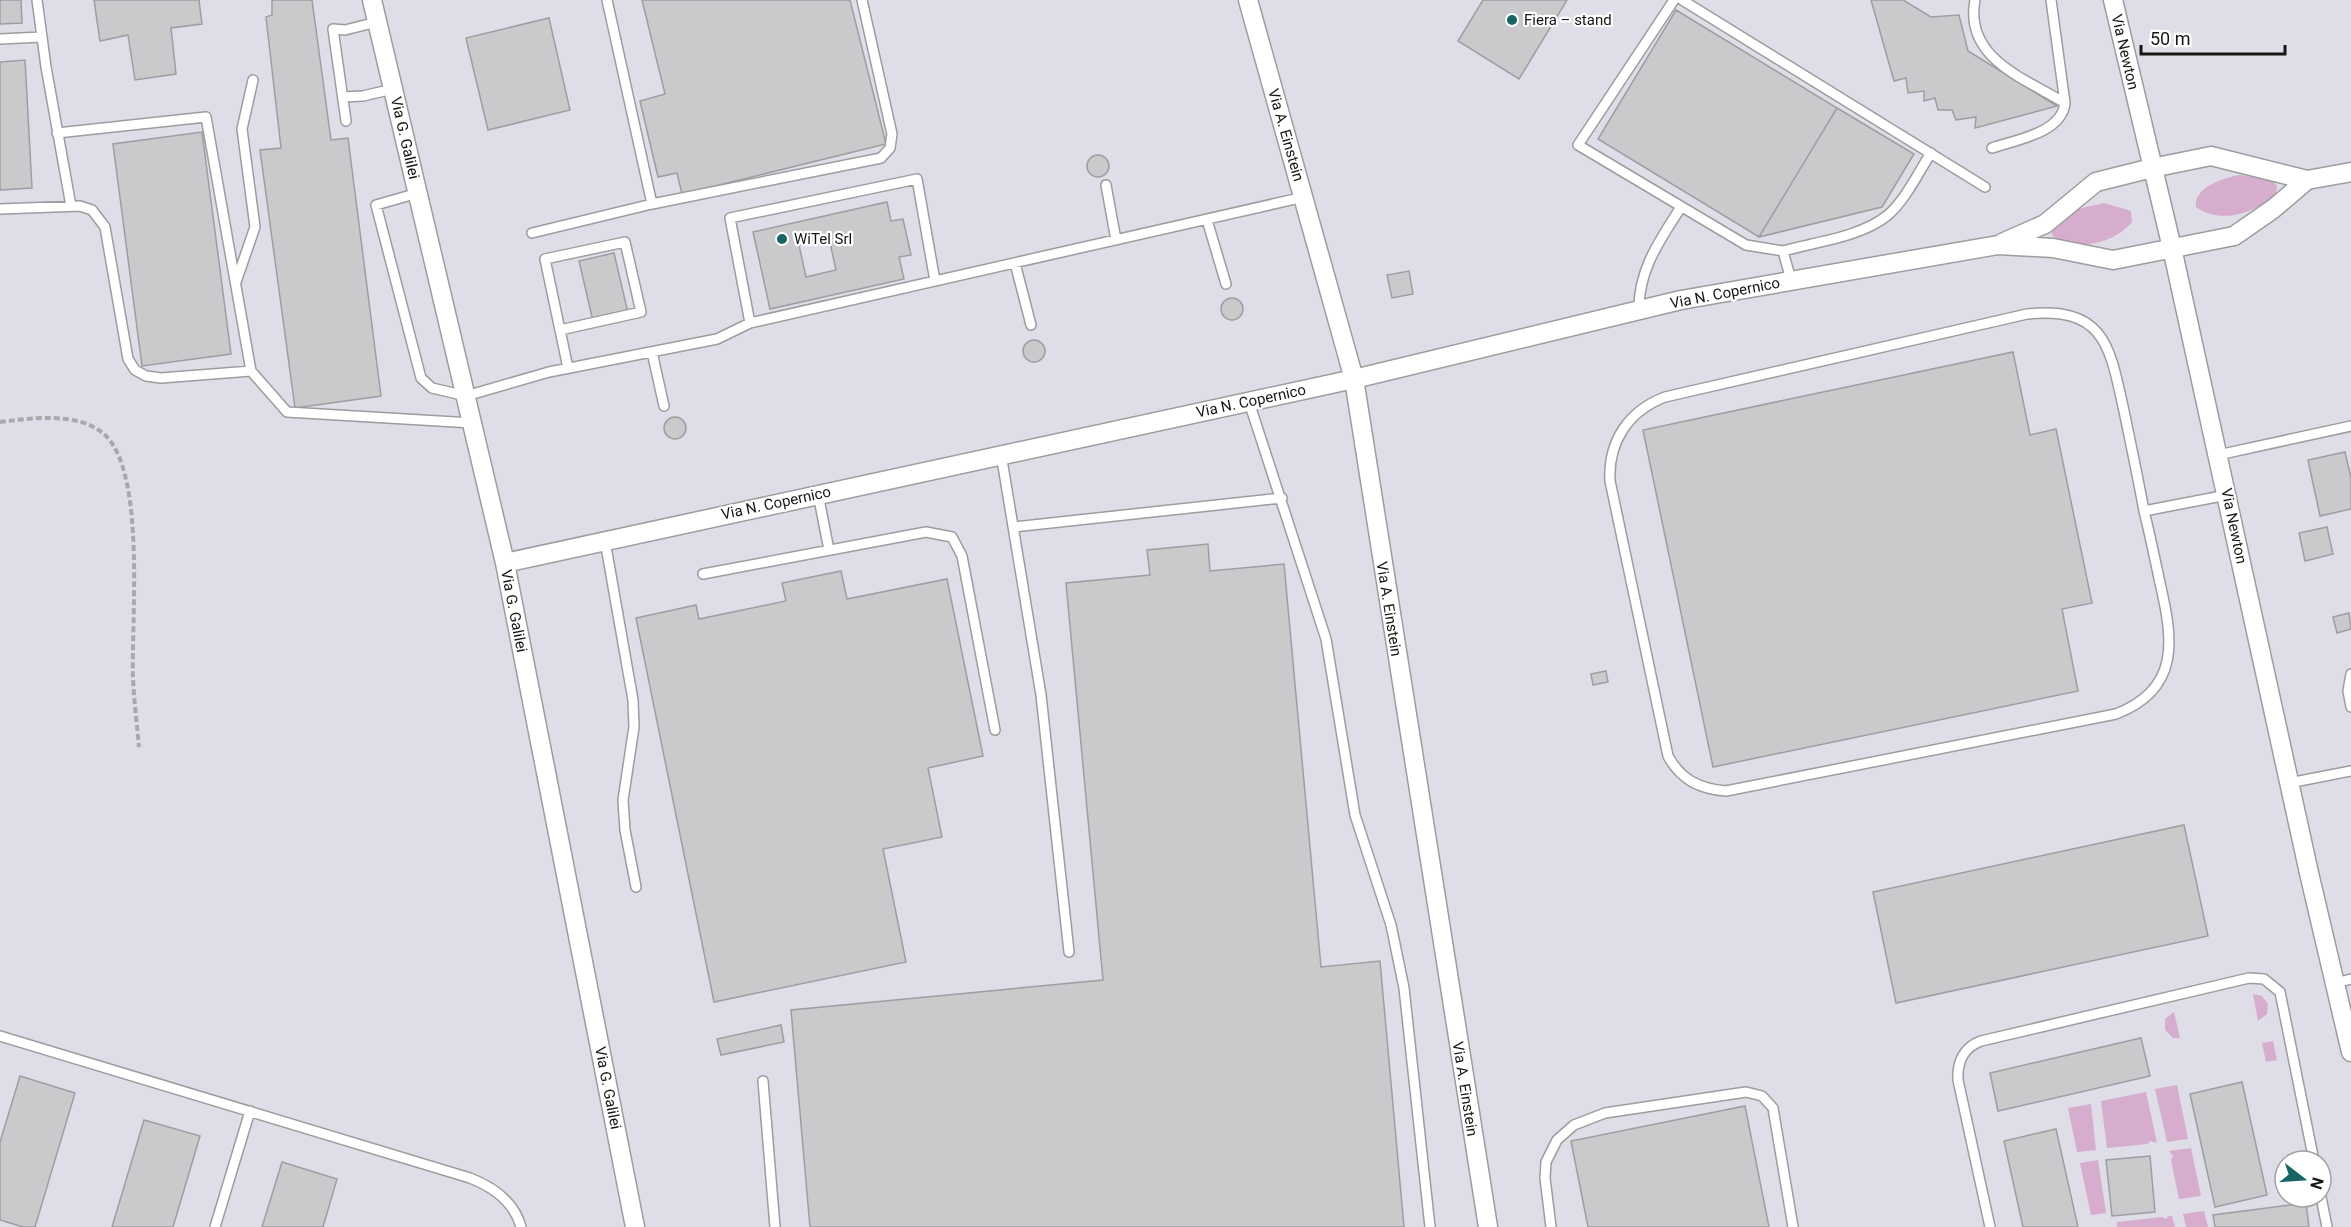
<svg xmlns="http://www.w3.org/2000/svg" width="2351" height="1227" font-family="Roboto,sans-serif">
<style>
.built{fill:#dfdde7;fill-rule:evenodd}
.green{fill:#d6adcc}
.building{fill:#cacacd;stroke:#9d9ea1;stroke-width:1.5;fill-rule:evenodd}
.lines{fill:none;stroke-linecap:round;stroke-linejoin:round}
.service-casing{stroke:#9d9c9f;stroke-width:12}
.minor-casing{stroke:#9d9c9f;stroke-width:21}
.path{stroke:#a9a9ab;stroke-width:4;stroke-dasharray:6 3;stroke-linecap:butt}
.service{stroke:#fff;stroke-width:9}
.minor{stroke:#fff;stroke-width:18}
.poi-dot{fill:#166564;stroke:#fff;stroke-width:2}
.labels{text-anchor:middle;dominant-baseline:central;stroke-width:4.5;stroke-linejoin:round;paint-order:stroke}
.poi-label{font-size:15px;fill:#161617;stroke:#fff;text-anchor:start}
.street-label{font-size:15px;fill:#161617;stroke:#fff}
</style>
<rect width="100%" height="100%" fill="#eae9ec"/>
<!-- built -->
<path class="built" d="M0,0H2351V1227H0ZM2285,1161H2321V1197H2285Z"/>
<!-- green -->
<path class="green" d="M2239,175L2271,179L2277,186L2276,193C2257,213 2221,225 2196,207C2193,187 2225,178 2239,175Z
M2104,203L2131,211L2132,222C2115,243 2074,254 2052,235V229L2073,210Z
M2253,994L2262,996L2268,1004L2267,1014L2258,1021Z
M2174,1012L2180,1038H2173L2165,1030V1019Z
M2273,1041L2277,1060L2266,1062L2262,1043Z
M2177,1085L2188,1139L2167,1142L2155,1089Z
M2146,1092L2157,1143L2150,1141L2148,1144L2107,1148L2101,1101Z
M2091,1104L2096,1150L2077,1152L2068,1108Z
M2191,1148L2201,1196L2179,1199L2171,1160L2173,1156L2169,1151Z
M2098,1160L2106,1213L2091,1215L2080,1163Z
M2204,1211L2208,1227H2186L2183,1214Z
M2169,1216H2172L2175,1227H2117V1222L2162,1217L2166,1219Z"/>
<!-- building -->
<path class="building" d="M0,0H21L22,23L0,24Z
M94,0H199L202,24L171,28L176,74L135,80L128,35L100,41Z
M272,0H312L331,140L348,138L381,396L295,408L260,150L281,148L266,17L272,15Z
M642,0H850L886,144L682,194L677,173L658,177L640,101L665,94Z
M1483,0H1567L1519,79L1458,41Z
M1871,0H1903L1931,17L1959,15L1968,51L2057,106L1975,128L1976,117L1956,120L1952,110H1938L1935,98L1924,101V91L1908,93L1906,78L1894,81Z
M1676,10L1837,108L1759,237L1598,139Z
M549,18L570,110L488,130L466,38Z
M25,60L32,188L0,190V62Z
M1837,108L1914,154L1882,207L1759,237Z
M202,132L231,354L142,366L113,144Z
M1087 166a11 11 0 1 1 22 0a11 11 0 1 1-22 0Z
M887,202L891,221L903,219L911,255L899,257L904,279L770,309L753,232ZM829,238L836,270L806,277L799,245Z
M614,253L628,313L593,321L579,261Z
M1409,271L1413,294L1392,298L1387,275Z
M1221 309a11 11 0 1 1 22 0a11 11 0 1 1-22 0Z
M1023 351a11 11 0 1 1 22 0a11 11 0 1 1-22 0Z
M2013,352L2030,435L2056,429L2092,603L2062,609L2078,691L1713,767L1643,430Z
M664 428a11 11 0 1 1 22 0a11 11 0 1 1-22 0Z
M2345,452L2351,478V509L2320,516L2308,460Z
M2327,527L2333,554L2305,561L2299,533Z
M1208,544L1210,571L1284,564L1321,967L1380,961L1404,1227H810L791,1010L1103,980L1066,583L1150,575L1147,550Z
M841,571L847,599L947,579L983,756L928,768L942,837L883,849L906,962L714,1002L636,618L696,605L699,619L786,601L782,583Z
M2349,613L2351,629L2337,633L2333,617Z
M1606,671L1608,682L1593,685L1591,674Z
M2184,825L2208,936L1896,1003L1873,892Z
M781,1025L784,1042L721,1055L717,1039Z
M2141,1038L2150,1076L1998,1111L1990,1073Z
M20,1076L75,1093L35,1227H23L0,1220V1142Z
M2242,1082L2267,1195L2215,1207L2190,1094Z
M1745,1106L1769,1227H1588L1571,1141Z
M144,1120L200,1136L173,1227H112Z
M2056,1129L2078,1227H2023L2004,1141Z
M2150,1156L2155,1212L2112,1216L2106,1160Z
M282,1162L337,1179L323,1227H262Z
M2306,1203L2309,1227H2215L2213,1215Z"/>
<g class="lines">
<!-- service casing -->
<g class="service-casing">
<path id="service" d="M37,0L46,67L71,206
M607,0L652,204
M1674,0L1578,145L1746,245L1783,251
M1682,0L1985,187
M1975,0C1964,58 2024,78 2065,103
M0,39L41,37
M343,97L363,96L393,89
M346,121L333,29L345,30L377,22
M57,133L206,117L251,371
M1992,148C2015,140 2062,133 2065,103L2051,0
M1106,185L1116,240
M418,193L376,205L421,378L432,388L466,396L549,372L717,339L750,323L1304,197
M0,209L80,206L92,210L105,227L128,359L135,370L146,376L161,378L251,371L287,412L472,423
M1207,220L1226,284
M532,233L652,204L881,158L890,148L892,134L862,0
M1015,263L1031,325
M1791,280L1783,251C1816,242 1861,237 1888,215C1906,199 1918,173 1931,153
M236,282L255,227L242,129L253,80
M1639,311C1638,270 1660,240 1681,207
M750,323L730,218L917,179L935,281
M560,330L641,312L625,242L545,259L568,368
M652,352L664,406
M1249,402L1326,639L1355,815L1391,925L1404,988L1430,1227
M1001,454L1041,695L1069,952
M2218,455L2351,426
M818,494L829,550
M2144,511C2150,535 2155,559 2160,583C2173,639 2181,689 2116,714L1726,791C1700,789 1681,780 1668,756L1610,481C1608,442 1628,411 1665,397L2027,314C2106,306 2110,348 2124,411C2131,445 2138,478 2144,511L2227,495
M1013,527L1282,498
M605,541L633,700L634,727L623,800L625,830L636,887
M703,574L926,532L952,537L962,556L995,730
M2351,674L2348,691L2351,707
M2289,783L2351,771
M2335,983L2351,979
M0,1036L470,1178C493,1187 514,1201 521,1227
M763,1081L775,1227
M2321,1197L2327,1227
M215,1227L250,1111
M1551,1227L1545,1178L1546,1162L1557,1140L1574,1125L1605,1113L1746,1092L1762,1096L1773,1108L1793,1227
M1990,1227L1958,1080C1957,1062 1964,1047 1981,1041L2249,978L2264,979L2280,992L2314,1161"/>
</g>
<!-- minor casing -->
<g class="minor-casing">
<path id="minor" d="M372,0L505,563L635,1227
M1248,0L1354,379L1488,1227
M2113,0L2172,248L2309,873L2351,1052
M2002,243L2045,224L2096,182L2152,168L2211,156L2307,180L2351,172
M505,563L1354,379L1681,300L1998,245L2053,248L2113,260L2234,236L2273,209L2307,180"/>
</g>
<!-- path -->
<path class="path" d="M0,422C31,418 81,411 106,436C146,476 131,622 133,678C134,701 137,724 139,747"/>
<!-- service -->
<use href="#service" class="service"/>
<!-- minor -->
<use href="#minor" class="minor"/>
</g>
<!-- markers -->
<g class="poi-dot">
<circle cx="1512" cy="20" r="6"/>
<circle cx="782" cy="239" r="6"/>
</g>
<g class="labels">
<!-- poi labels -->
<g class="poi-label">
<text x="1524" y="20">Fiera – stand</text>
<text x="794" y="239">WiTel Srl</text>
</g>
<!-- street labels -->
<g class="street-label">
<text transform="translate(2125 52) rotate(77)">Via Newton</text>
<text transform="translate(1286 135) rotate(74)">Via A. Einstein</text>
<text transform="translate(405 138) rotate(77)">Via G. Galilei</text>
<text transform="translate(1725 293) rotate(-11)">Via N. Copernico</text>
<text transform="translate(1251 401) rotate(-12)">Via N. Copernico</text>
<text transform="translate(776 503) rotate(-12)">Via N. Copernico</text>
<text transform="translate(2234 526) rotate(78)">Via Newton</text>
<text transform="translate(1389 609) rotate(81)">Via A. Einstein</text>
<text transform="translate(514 611) rotate(79)">Via G. Galilei</text>
<text transform="translate(608 1088) rotate(79)">Via G. Galilei</text>
<text transform="translate(1465 1089) rotate(81)">Via A. Einstein</text>
</g>
</g>
<!-- north arrow -->
<g transform="translate(2303 1179) rotate(107)"><circle r="28" fill="#ffffff" stroke="#a2a2a2" stroke-width="1.5"/>
<path d="M0-4.5L10 22L0 15L-10 22Z" fill="#166564"/>
<text y="-9" font-size="16" font-weight="bold" text-anchor="middle" fill="#161617">N</text>
</g>
<!-- scale -->
<path d="M2141 45v9h144v-9" fill="none" stroke="#161617" stroke-width="3"/>
<text x="2150" y="45" font-size="18" fill="#161617" stroke="#ffffff" stroke-width="4.5" paint-order="stroke">50 m</text>
</svg>
